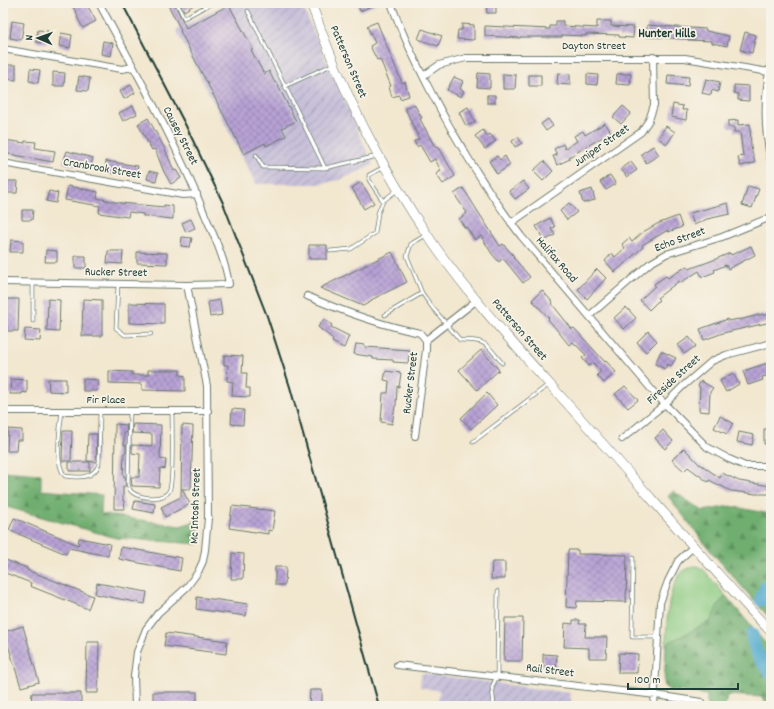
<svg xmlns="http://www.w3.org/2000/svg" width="774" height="709" font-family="Dekko,sans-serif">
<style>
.industrial{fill:url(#industrial-furrows)}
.grass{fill:#8bca81;stroke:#55845a}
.forest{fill:url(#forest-firs);stroke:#487652}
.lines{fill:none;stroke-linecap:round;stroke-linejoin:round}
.stream{stroke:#51aacf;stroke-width:2}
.river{stroke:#51aacf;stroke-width:13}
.building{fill:url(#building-cross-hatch)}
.service-casing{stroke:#69786a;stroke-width:4.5}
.minor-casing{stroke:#69786a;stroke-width:8}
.secondary-casing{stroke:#69786a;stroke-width:10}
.service{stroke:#fff;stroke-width:3}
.minor{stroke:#fff;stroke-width:6}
.secondary{stroke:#fff;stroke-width:9}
.rail{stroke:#1f3d34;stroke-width:2}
.labels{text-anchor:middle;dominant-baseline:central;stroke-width:3.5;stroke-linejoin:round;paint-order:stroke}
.street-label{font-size:12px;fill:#1f3d34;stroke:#f7f3e8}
.neighbourhood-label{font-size:13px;font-weight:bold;fill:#1f3d34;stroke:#f7f3e8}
</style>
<defs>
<pattern id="industrial-furrows" width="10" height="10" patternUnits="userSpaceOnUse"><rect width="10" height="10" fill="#c7c0d9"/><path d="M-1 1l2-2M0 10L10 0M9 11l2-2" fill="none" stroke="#a19db1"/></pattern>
<pattern id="forest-firs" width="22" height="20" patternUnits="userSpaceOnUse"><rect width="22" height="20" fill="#70ae6f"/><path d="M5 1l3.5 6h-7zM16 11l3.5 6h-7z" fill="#5b8f5c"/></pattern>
<pattern id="building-cross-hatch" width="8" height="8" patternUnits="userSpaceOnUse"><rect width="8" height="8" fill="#b8a2d5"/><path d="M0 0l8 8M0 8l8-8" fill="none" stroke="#9585ae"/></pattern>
</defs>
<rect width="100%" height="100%" fill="#f7f3e8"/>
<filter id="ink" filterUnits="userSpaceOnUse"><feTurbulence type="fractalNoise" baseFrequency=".025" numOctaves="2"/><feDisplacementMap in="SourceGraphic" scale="8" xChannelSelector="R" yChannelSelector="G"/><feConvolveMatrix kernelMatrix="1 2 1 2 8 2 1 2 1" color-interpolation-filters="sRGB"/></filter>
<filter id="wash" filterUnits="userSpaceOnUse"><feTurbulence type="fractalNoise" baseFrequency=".012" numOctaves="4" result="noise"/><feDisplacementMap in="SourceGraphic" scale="16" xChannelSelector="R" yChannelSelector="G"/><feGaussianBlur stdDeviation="0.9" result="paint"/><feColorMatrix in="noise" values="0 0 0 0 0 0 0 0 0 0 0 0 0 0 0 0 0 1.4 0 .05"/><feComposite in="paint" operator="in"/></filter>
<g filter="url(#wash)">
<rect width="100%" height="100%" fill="#f2e7cf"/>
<!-- industrial -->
<path class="industrial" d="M227,3H301L373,165L340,180L319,184H256L176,30Z
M421,673L570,693L572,706H436L440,691L420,687Z"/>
<!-- grass -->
<path class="grass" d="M697,566L703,569L726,596L718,605L711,621L666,644C667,622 666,567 697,566Z"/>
<!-- forest -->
<path class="forest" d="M3,471L41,474V490L102,495L101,514L180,526L199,520L198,544L116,538L3,506Z
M673,491L703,511L730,506L771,514V620L709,549L668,496Z
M726,596L771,650V706H768L762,697L727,695L725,706H707V695L669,690L664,686L666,644L711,621L718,605Z"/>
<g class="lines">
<!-- stream -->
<path class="stream" d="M770,581L771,582"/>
<!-- river -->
<path class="river" d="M761,600L766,586L771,580
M752,634C754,652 759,659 771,673"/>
</g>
<g id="blocks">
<!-- building -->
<path class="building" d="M71,3H86L96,21L83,28L77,17L78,16Z
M167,3H174L186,28L229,5L253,49L251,50L264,74L269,71L275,83L276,82L296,121L282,128L286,136L266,146L265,143L244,154L180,31L181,30Z
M180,3H197L184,11Z
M357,3H379L360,11Z
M486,4H496V13H487Z
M12,21L24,23L21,40L10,38Z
M556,21H563V26L597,28V21H611V26L634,27L633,38L619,37V35L586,34V36L562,35V37H520V38L485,36V26L550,29V26H556Z
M377,22L402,83L405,82L409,96L400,99L399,95L392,97L389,87L391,86L380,59L377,60L370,46L375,43L367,26Z
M462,24L474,25V40L457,39L458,30H462Z
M647,25L706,29V31L729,36L727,46L712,43V41L688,40V39L647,37Z
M422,29L442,36L438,46L418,39Z
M38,30L48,31L47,43L36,42Z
M745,32L756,35L752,53L740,50Z
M61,33L72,35L70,48L59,46Z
M103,41L113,43L111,56L101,54Z
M4,65H16V80L4,79Z
M30,69L40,70L38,83L29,81Z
M53,72L65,73L64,86H53Z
M478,73L490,74V88L477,87Z
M558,73L570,74V85L557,84Z
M503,74L516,75L515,89H503Z
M587,74L598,75L597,85L587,84Z
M617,74H631L630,85L616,84Z
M529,75H541V86H529Z
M668,75L689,77L688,86L667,84Z
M79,76L90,78L88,91L77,90Z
M454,77L463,81L460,89L464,91L461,97L447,90Z
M706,79L720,82L718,92L712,90L711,95L702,93Z
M131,85L135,93L124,99L120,91Z
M734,85L749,86V101L738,100V94L734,93Z
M487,95H495V103H487Z
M414,104L422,118L420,119L435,147L438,146L455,176L443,184L436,174L441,171L435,159L430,162L420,145L417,147L414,141L419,139L405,108Z
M673,104L683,106L682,110H687L686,120L671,117Z
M133,106L137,114L123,121L119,113Z
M623,106L631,113L621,124L613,117Z
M468,107L475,122L466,126L459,112Z
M148,118L165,149L174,171L176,170L181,178L171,184L164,172L155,149L152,150L138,124Z
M548,119L553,126L546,131L541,124Z
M738,120V125L750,124L751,147L755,163L740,166L738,157L743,156L740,132H734V127H728V121Z
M605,123L611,132L569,157L570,159L557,165L553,156L557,155L554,149L563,144L565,149L577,141L574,136L583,131L585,135Z
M666,126L675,132L667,144L658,138Z
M483,130L487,136L490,134L496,141L485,149L475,136Z
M518,137L522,143L515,147L512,141Z
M4,140L25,143V141L36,142L35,148L55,151L53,162L3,153Z
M653,146L659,155L646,163L641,154Z
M67,151L93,158L90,169L63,163Z
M497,156L500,160L505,156L510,165L497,174L489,161Z
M106,161L138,166L136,175L115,171V174L105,172Z
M544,161L553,171L543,181L533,171Z
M631,162L637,170L627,177L621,169Z
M149,171L158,173L156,181L147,179Z
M610,175L616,184L606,190L600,182Z
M5,181H18L17,193H5Z
M523,181L529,189L515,199L509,191Z
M361,182L374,203L364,209L352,188Z
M68,186L98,192L97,198L120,203L164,207V205L173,206V219L143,216V214L129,212L128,217L99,213L100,206L65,200Z
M748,186L759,189L752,208L742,205Z
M463,188L500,246L503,244L514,256L513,257L530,277L523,283L503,258L499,262L492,254L481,236L475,240L466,227L465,228L459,219L467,213L454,194Z
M592,189L595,200L583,203L580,193Z
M49,191L58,193L56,203L46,201Z
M569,203L577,212L567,220L560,211Z
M728,203L730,214L707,219L694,225L690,213Z
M22,210H33L32,220H22Z
M678,216L682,227L668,232V230L642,245L643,247L615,272L605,261L612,253L615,257L625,248L622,244L629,238L632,242L643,232L657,224Z
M550,218L555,227L551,229L555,235L544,241L536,226Z
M191,219L195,228L186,232L182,223Z
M182,237L192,238L190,247L181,246Z
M11,240L23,241V252H10Z
M309,245H327V259H309Z
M751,246L755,255L728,269L726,265L714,270L715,272L702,277L699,271L680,283L679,281L657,298L659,300L649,310L640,300L655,286L654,284L666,276L668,278L687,266L689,269L711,261L730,253L731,255Z
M46,250L57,251V262H45Z
M108,251H123L122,264L107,263Z
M137,252L167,253V264L137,263Z
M392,252L407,282L371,300L372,301L363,306L320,288Z
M75,256H86V268H75Z
M597,269L606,278L587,299L578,289Z
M542,290L553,303L552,304L572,329L574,328L605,362L606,361L616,372L604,383L597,375L601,371L593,363L589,366L582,358L586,355L573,342L569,345L548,319L549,318L532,300Z
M7,299H19L18,331H6Z
M48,299L60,300L59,332L47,331Z
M83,299L102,300V336H82Z
M220,300L222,315L210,317L208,302Z
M129,303L164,304V324L129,323Z
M626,307L636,318L624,329L614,318Z
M771,312V322L723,333L704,340L700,329L728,319V321L739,319V320L763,314L764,316Z
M324,319L332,325L331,327L349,336L344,348L332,342L333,339L318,327Z
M25,329L41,330L40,341L24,340Z
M648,331L657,341L646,352L637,342Z
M689,337L696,346L684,354L678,345Z
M356,344L365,345V347L410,350L408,363L393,362V360L373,359V357L354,354Z
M481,350L499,370L477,390L459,370Z
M661,351L676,358L671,366L667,364L665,369L655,364Z
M224,355L243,356L242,373H247L246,388H250V397L232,396L233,382L227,381L228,365H224Z
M771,362V375L762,377L763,380L748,385L743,371Z
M148,370H180V375L185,376V391L142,390V384L109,383V371L132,372V375H148Z
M386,371L401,373L399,387L397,386L396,406H395L392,424L381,422L383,393H388L389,381L384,380Z
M733,373L739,384L726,392L720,381Z
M11,379L27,380V393L22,392V394H10Z
M48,379H66V392L49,391Z
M83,379L98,380L97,391H83Z
M701,381L713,388L710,392L709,412L699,411L700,387L698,386Z
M625,386L638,400L628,408L615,394Z
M487,393L497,405L471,429L461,418Z
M232,409L244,410L243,425L231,424Z
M720,416L733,423L727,434L714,428Z
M115,424L127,425L126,433H124V445H126V453H124L123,476H125L126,486H123V501H124L125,509H114Z
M133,424L161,425L160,459L166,460L165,469L160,468L159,487L132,486L131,477H139L140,454L132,453V445L152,446V434L132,433Z
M182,425L193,426L191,489H182L190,504L165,517L161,507L181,497Z
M8,429L22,430V440H17L16,451H7Z
M764,429H771V444H764Z
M663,430L673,441L665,449L655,438Z
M63,431H72L71,461H62Z
M739,432L754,435L752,445L737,442Z
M88,434H97L96,462L87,461Z
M684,448L700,465V464L720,478L722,473L739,481L771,486V494H756L731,491L709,480L708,482L688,467L684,471L672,460Z
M69,462H90V471H69Z
M135,501L155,504L154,513L133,509Z
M232,506L275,511L272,531L268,530V534L229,528Z
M14,518L78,545L79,538L110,544L108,556L69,548L66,554L9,530Z
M121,547L182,558L180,571L119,559Z
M568,550H578V554L627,555L626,602L577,601L576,608L566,607Z
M232,553L244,554L243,579H231Z
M3,559L27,568V570L93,596L88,609L30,586L31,583L3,572Z
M492,562H505V579H491Z
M275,567H286L285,585H275Z
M97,583L147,592L145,604L95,594Z
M197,597L248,604L246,616L196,609Z
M505,618H523L522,661H504Z
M573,620H580L579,624H586L585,637H607L606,658H589V648L564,647L565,623L573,624Z
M23,626L39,682L21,687L4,632Z
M166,633L227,641L226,654L164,646Z
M87,642H99L98,693H86Z
M619,653L638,654L637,673H618Z
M543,654L557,655L556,668L543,667Z
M310,690H322V706H309Z
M153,692H197V703H153Z
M32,693H81V705L31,704Z"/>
</g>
</g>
<g filter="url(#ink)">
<use href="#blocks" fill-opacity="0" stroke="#69786a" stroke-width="1"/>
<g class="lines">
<!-- service casing -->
<g class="service-casing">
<path id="service" d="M177,3L184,18L212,3
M248,11L285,86
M334,64L285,86L325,168L378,156
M256,155L263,167L325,168
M383,201L369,180V175L384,167
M426,235L411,244L407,256L422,293L432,307L460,340C488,340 486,344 502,363
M330,251L351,249L375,233L378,213L383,201L397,190
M118,284L116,328L125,335L151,334
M385,315L422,293
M33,321V283
M62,411C60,428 54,464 65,476C78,478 94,479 99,464L100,411
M130,411L128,484C129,486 129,488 130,490C136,499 164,501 169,491C174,483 172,425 172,412
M473,442L548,385
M633,558L632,637H659
M494,706L492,687L497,676L498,591"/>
</g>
<!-- minor casing -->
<g class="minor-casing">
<path id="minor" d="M391,3C402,34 416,63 431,92C457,142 487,191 521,236L657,396L707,447L729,459L745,466H771
M3,49L122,69L133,67
M771,62C764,94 764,129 771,161
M423,76L439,65L466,58H685L769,72
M3,163L183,195L197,194
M511,223L641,132L649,120L654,105L653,57
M3,282L187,285L229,284C225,260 215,238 205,215C176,142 136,72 99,3
M307,296C344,312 381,325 420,333L426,340V350L415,436
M589,316L649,264L666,254L722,237L771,217
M426,340L477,300
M3,411H208
M622,439L665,404L683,386L712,361L726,355L771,343
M397,665L656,695L701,702
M135,706L134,676L137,652L146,629L158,613L187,587L198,572L203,561L205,550L208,518L207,386L187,285
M654,706L660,603L668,581L678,561L694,546"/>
</g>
<!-- secondary casing -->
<g class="secondary-casing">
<path id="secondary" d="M311,3C340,87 381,168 432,242C479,310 540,372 595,435C654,501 711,568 771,632"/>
</g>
<!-- service -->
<use href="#service" class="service"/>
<!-- minor -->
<use href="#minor" class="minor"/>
<!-- secondary -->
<use href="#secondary" class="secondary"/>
<!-- rail -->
<path class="rail" d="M122,3L185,124L223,203L267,316L290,387L379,706"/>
</g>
</g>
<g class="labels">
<!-- street labels -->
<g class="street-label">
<text x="594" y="46">Dayton Street</text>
<text transform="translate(348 62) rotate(67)">Patterson Street</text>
<text transform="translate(180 136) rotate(63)">Causey Street</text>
<text transform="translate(602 146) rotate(-35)">Juniper Street</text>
<text transform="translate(102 169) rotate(10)">Cranbrook Street</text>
<text transform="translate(680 240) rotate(-20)">Echo Street</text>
<text transform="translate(556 260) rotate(49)">Halifax Road</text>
<text transform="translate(116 273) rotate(1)">Rucker Street</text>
<text transform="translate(519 330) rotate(49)">Patterson Street</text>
<text transform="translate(674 380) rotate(-42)">Fireside Street</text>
<text transform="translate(411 383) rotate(-83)">Rucker Street</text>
<text x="106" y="400">Fir Place</text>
<text transform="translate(196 506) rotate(-88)">Mc Intosh Street</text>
<text transform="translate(550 671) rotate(7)">Rail Street</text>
</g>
<!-- neighbourhood labels -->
<g class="neighbourhood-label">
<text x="667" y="34">Hunter Hills</text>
</g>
</g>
<!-- margin -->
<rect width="774" height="709" fill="none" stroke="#f7f3e8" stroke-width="16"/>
<!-- north arrow -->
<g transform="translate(38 38) rotate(272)" stroke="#f7f3e8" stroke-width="3" paint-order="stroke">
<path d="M0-3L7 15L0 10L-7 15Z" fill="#1f3d34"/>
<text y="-6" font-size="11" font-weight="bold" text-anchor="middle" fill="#1f3d34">N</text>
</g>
<!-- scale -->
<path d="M628 683v6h110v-6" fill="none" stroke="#1f3d34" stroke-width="2"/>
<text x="634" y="683" font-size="12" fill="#1f3d34" stroke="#f7f3e8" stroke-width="3" paint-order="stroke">100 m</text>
</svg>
